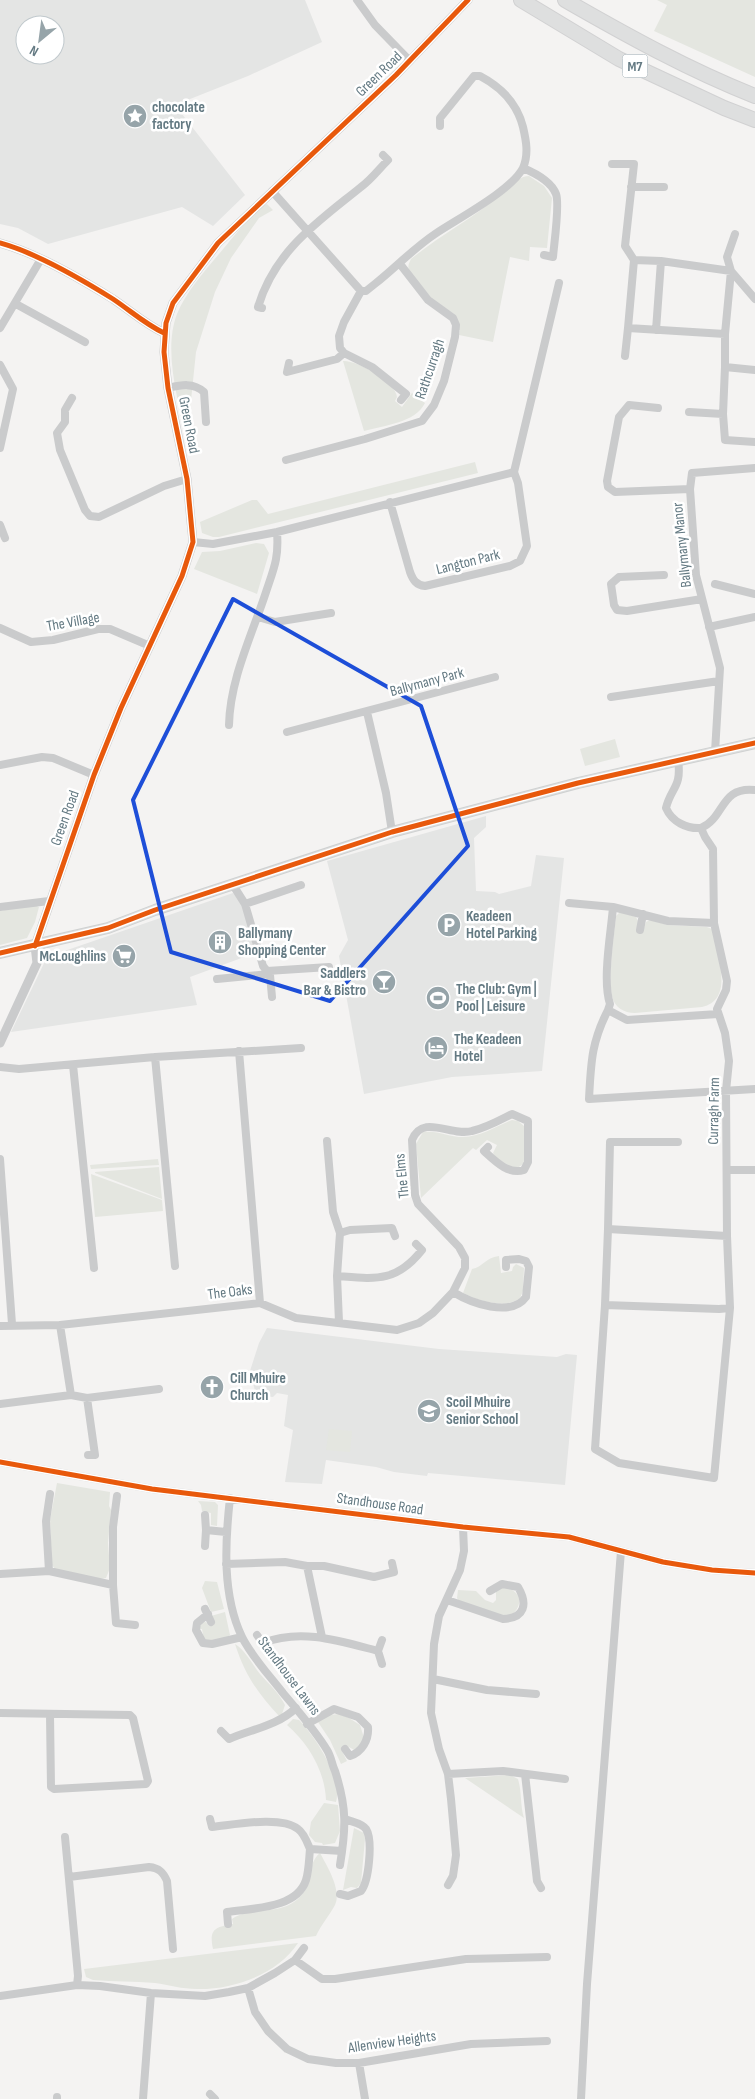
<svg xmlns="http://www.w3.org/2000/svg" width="755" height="2099" font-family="'Sofia Sans Condensed',sans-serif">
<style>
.built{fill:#e4e5e4;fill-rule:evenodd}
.green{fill:#e4e6e0}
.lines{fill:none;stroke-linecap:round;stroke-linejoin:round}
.secondary-casing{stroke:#cfd1d1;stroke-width:12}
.motorway-casing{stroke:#d1d1d2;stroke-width:16}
.minor{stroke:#cacbcc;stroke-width:8}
.tertiary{stroke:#cacbcc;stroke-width:9}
.secondary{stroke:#dedfdf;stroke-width:10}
.motorway{stroke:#dedfdf;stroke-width:14}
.cycleway-casing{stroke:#fff;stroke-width:8}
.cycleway{stroke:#e8590c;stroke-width:5}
.marked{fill:none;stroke:#1d4ed8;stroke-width:4;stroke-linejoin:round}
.labels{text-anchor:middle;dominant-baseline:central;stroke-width:5;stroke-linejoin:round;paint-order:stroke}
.shield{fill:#fff;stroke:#92a1a8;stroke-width:1}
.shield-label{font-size:14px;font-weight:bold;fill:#637982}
.street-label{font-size:15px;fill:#637982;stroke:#fff}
.poi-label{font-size:15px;font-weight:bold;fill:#637982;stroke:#fff;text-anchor:start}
</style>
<rect width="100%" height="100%" fill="#f4f3f2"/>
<!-- built -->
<path class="built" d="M0,0H305L322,42L248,76L175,105L245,195L213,226L182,207L48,244L18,228L0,224ZM25,25H55V55H25Z
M486,816V827L474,838L476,891L495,892L499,894L531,886L536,855L564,858L542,1071L452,1077L364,1094L339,956L348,940L327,861Z
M233,893L241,897L255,953L190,977L197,1005L11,1032L47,957Z
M267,1328L439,1349L557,1357L566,1354L577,1355L565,1485L428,1473L427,1476L394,1472L376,1467L326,1460L322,1484L285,1482L293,1430L284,1426L288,1395L277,1393L273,1397L256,1395L250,1371L259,1343Z"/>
<!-- green -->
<path class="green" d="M657,0H755V77L654,31L667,5Z
M529,176L544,186L552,198L547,248L530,247L529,261L510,257L493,342L459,335L460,330H457V320L454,314L433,300L411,273C407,268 408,265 411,259C439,236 472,219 500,195C509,189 518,176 529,176Z
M267,204L273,210L259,218L231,258L215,292L196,352L187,439C178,402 163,350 177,314C186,291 209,266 224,248C233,237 255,209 267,204Z
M343,361C357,360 396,382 397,397L395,401L402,407L412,393L425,403C415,423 385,425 364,431Z
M475,462L478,473L219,537H213L202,533L200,522L252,500H257L268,514Z
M256,543L264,544L269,553L257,594L194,569L202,552L220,551Z
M615,739L620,757L585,766L580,749Z
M32,904L39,907L35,922L27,938L0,945V911Z
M620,912L636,917L643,931L646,922L650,920L668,925L707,927L712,929C716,953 736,999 702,1007L635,1013C624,1013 614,1007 612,996C608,975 614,937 616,916Z
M512,1120L518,1121L524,1126V1162C517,1175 498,1163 493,1153L497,1145L487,1140L476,1150L473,1148L421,1198L416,1144L423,1132C438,1130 449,1137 463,1137C480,1137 497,1126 512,1120Z
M158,1159L159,1165L91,1169L90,1165Z
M159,1167L162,1199L95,1173V1172Z
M91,1174L162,1200L163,1211L95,1217Z
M499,1256L501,1273L512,1271L513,1267L516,1264L524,1268L523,1291L520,1298C505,1310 477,1300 463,1293L472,1269C483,1267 485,1258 499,1256Z
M329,1429L352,1431L350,1452L326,1450Z
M57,1483L110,1492L109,1506L111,1510L108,1543L110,1568L106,1578L100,1579L61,1571L55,1569L52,1565L50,1520Z
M198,1501L215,1502L218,1505L217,1526L211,1525V1513L202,1511L201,1505Z
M205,1581L217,1582L224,1609L211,1612L202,1588Z
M502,1588C523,1588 525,1608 507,1618L459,1601L457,1598L458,1590L476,1591L485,1600L493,1603L496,1600V1590Z
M225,1612L230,1635C224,1641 212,1642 204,1640L202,1629H199L200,1623L206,1622L209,1626L214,1623L211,1616Z
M235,1644C246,1651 252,1664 260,1674C269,1684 279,1693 285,1705L282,1714L279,1716C257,1692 245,1675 235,1644Z
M339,1714L349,1718L360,1725L364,1738L356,1751L347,1746L341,1749L347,1761L341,1764L330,1740L318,1722L328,1715Z
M293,1719L299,1720C315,1736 343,1779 336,1802L326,1800C325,1771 308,1743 287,1725Z
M510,1775L518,1779C522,1792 520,1805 524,1818L465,1778Z
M324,1803L338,1805L340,1831L335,1843L323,1845L322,1843L315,1842L309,1835L311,1822Z
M354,1828L364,1833L365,1839L361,1883L357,1888L351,1887L343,1890Z
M320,1853C327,1866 342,1890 335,1905C329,1916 321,1925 316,1936L213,1949C209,1930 214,1927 233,1924L232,1919L235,1917C258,1905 285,1918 304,1892C313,1880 307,1864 320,1853Z
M298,1943C278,1974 233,1990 197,1989C182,1989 169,1985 155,1983C134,1981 114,1982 93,1980L86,1977L84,1969Z"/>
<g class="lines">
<!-- secondary casing -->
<g class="secondary-casing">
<path id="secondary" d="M0,953L108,928L155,910L392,832L578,783L755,743"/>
</g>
<!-- motorway casing -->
<g class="motorway-casing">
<path id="motorway" d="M521,0L619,59L724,108L755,120
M565,0C626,35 689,70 755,96"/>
</g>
<!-- minor -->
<path class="minor" d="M357,0L375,25L410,61
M612,164H634L625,246L634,260L661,261L731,271L725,334
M523,168C535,173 551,181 556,194C560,204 554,244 553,257L544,255
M631,187H664
M272,191L361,291L344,322L339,336L340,348L344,353L372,367L406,394L401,400
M735,234L727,257L731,271L755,299
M361,291H366L376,283C396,267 414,248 435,234C457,219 511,191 523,168C529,154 526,140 523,127C517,103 501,87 480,76H474L440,118V126
M16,304L85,342
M262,308L258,307C275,250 318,222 361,187C371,180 379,169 388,160L383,155
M0,328L41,259
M628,328L634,260
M656,330L661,261
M625,356L628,328L725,334V367
M289,363L287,372L337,359L344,353
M0,365L13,389L0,448
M755,370L725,367L723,414L725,440L755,442
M168,388C181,385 193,382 204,392L206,422
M72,398L65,410V422L57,433L60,450L85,510L90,516L99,517L164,486L187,479
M658,408L629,405L619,417L607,481L608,487L615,492L690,489
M689,412L723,414
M286,460L365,439L422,421L434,405L444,381L455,337L456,325L453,318L428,300L400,264
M390,502L410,572C413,580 416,585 425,586L510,566L520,561L527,546L518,483L514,472
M0,525L5,538
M193,542L213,544L277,532L514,472L559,283
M664,575L619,577L611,584L614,605L617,610L627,611L702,599
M715,584L755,594
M258,617L275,622L331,613
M709,627L755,617
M0,628L31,642L53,640L98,629H110L150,646
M611,697L719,681
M367,712L386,793L392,832
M229,725C230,679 252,635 266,592C274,568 279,558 277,532
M287,732L495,677
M715,752L720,668L696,575L690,489L692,473L755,468
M678,760C682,788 671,787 666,808C672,822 687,829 701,828L705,837L713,849L714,923L727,981L726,990L717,1009L725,1033L729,1061L726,1091L727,1236L730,1308
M0,765L42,757L53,758L94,775
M701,828C725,818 720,786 755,790
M233,885L245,904L263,966L270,975L272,997
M569,903L613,907
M245,904L301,885
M0,907L49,901
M640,930L643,914
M267,971L329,967
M217,979L269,974
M608,1010L610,1004C602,980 611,933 613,907L668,921L714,923
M718,1014L627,1020L608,1010C591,1043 591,1064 589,1099L755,1089
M155,1057L175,1266
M73,1065L94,1268
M0,1067L19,1069L155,1057L301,1048
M327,1141L333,1212L340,1233L337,1276L339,1322
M0,1159L12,1324
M727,1170H755
M608,1229L610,1142H678
M340,1233L350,1230L392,1228L395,1236
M337,1276C375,1279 396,1283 422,1250L416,1244
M453,1292C471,1303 511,1318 526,1297L529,1267L526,1261L519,1259L506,1260V1267
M260,1303L296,1318L397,1330L419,1323L433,1313L453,1292L465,1268V1258L459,1247L418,1204L415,1195L412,1140C423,1113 451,1137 472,1131C486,1128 500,1120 512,1114L528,1121V1162L524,1170C508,1175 495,1161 484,1151L488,1147
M605,1305L595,1449L619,1463L714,1478L730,1308L719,1309L605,1305L608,1229L727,1236
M0,1326L60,1325L260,1303L239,1051
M71,1395L87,1398L159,1389
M87,1398L95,1455H88
M0,1404L71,1395L60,1325
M0,1462L152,1489L463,1527L569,1537L663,1562L712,1570L755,1573
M230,1498C225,1543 222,1595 242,1637C252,1657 269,1675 283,1693C298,1711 315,1730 327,1750C331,1756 332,1765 335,1771C347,1808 346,1828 340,1865
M205,1515L206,1530
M205,1546L206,1530L226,1532
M226,1564L285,1562L307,1566H324L374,1577L394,1572L392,1563
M307,1566L322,1637
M49,1571L46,1521L50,1494
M0,1574L49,1571L113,1585V1527L117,1496
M113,1585L116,1623L135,1625
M447,1600L503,1619C525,1618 528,1604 518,1587L502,1584L490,1591
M205,1609L211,1622
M208,1614L197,1623L196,1630L203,1643L212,1644L242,1637
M257,1635L268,1650
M263,1643C301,1628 340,1641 378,1651L382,1664
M378,1651L382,1640
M433,1679L487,1690L536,1694
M0,1713L130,1715L133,1718L148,1781L146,1784L54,1789L51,1787L50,1715
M307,1724L334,1709L358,1717L368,1727C369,1740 362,1752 350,1756L345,1749
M221,1731L229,1739C252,1729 277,1726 296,1708
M448,1774L503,1771L565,1779
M525,1774L537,1881L541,1888
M210,1819L212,1827C233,1825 281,1815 298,1829C304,1833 307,1842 310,1849
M65,1837L78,1976L77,1985
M69,1877L149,1867C159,1868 163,1872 167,1881L173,1949
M448,1885L453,1876L456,1855L451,1799L448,1774L439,1749L431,1713L434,1644L439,1616L460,1570L464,1551L463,1527
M340,1894L348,1896L361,1891C369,1881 373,1840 366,1829C362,1823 352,1822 345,1819
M228,1924L227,1912C252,1908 297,1909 306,1880C309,1870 309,1859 310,1849L342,1851
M295,1960L322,1979H335L466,1959L547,1957
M248,1988L255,2012L268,2031L287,2049L308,2059L336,2063H359L471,2044L547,2041
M0,1996L77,1985L100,1986L151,1993L205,1996L229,1992L248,1988L275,1973L295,1960L304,1948
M359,2063L365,2099
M210,2094L215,2099
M57,2097V2099
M143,2099L151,1993
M581,2099L587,1984L621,1551"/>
<!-- tertiary -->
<path class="tertiary" d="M0,243C37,253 81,279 113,299C131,311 145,324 164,333
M0,1043L37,963L35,946L94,775L121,708L182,576L193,542L187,479L168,388L164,352L166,323L173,303L218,243L396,75L468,0"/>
<!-- secondary -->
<use href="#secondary" class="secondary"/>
<!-- motorway -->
<use href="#motorway" class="motorway"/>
<!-- cycleway casing -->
<g class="cycleway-casing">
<path id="cycleway" d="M0,243C37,253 81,279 113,299C131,311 145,324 164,333
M35,946L94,775L121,708L182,576L193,542L187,479L168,388L164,352L166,323L173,303L218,243L396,75L468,0
M0,953L108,928L155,910L392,832L578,783L755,743
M0,1462L152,1489L463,1527L569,1537L663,1562L712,1570L755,1573"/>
</g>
<!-- cycleway -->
<use href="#cycleway" class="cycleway"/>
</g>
<!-- marked area -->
<path class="marked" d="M233,599L421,706L468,846L330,1001L171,952L133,800Z"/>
<!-- icons -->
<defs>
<g id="sight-disc" transform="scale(1.25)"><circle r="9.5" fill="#96a4a9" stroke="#fff"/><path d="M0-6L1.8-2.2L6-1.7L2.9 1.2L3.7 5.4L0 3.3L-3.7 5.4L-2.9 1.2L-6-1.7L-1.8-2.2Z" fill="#fff"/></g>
<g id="parking-disc" transform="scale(1.25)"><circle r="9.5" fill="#96a4a9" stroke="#fff"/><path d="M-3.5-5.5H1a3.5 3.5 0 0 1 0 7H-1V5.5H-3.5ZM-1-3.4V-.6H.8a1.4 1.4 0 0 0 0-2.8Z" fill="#fff"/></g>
<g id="building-disc" transform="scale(1.25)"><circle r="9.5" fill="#96a4a9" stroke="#fff"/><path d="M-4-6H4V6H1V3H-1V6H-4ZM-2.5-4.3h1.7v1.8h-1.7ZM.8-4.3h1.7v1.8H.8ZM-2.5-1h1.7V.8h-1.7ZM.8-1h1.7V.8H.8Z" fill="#fff"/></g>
<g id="supermarket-disc" transform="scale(1.25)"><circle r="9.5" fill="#96a4a9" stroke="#fff"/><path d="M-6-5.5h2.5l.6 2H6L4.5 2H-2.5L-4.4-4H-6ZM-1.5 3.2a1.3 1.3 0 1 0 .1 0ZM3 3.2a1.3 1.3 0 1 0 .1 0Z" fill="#fff"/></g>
<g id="bar-disc" transform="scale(1.25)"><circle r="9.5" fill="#96a4a9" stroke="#fff"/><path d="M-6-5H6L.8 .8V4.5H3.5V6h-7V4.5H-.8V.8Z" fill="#fff"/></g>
<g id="stadium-disc" transform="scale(1.25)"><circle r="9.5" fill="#96a4a9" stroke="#fff"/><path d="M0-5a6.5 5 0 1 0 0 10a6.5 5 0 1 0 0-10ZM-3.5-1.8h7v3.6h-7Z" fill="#fff"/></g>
<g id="hotel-disc" transform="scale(1.25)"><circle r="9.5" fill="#96a4a9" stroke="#fff"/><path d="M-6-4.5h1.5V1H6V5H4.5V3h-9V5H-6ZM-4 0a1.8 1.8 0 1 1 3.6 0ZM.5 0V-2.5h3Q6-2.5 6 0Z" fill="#fff"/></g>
<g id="church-disc" transform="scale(1.25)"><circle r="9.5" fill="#96a4a9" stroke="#fff"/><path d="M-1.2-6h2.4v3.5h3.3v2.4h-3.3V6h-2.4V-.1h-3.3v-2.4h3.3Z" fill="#fff"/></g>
<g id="school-disc" transform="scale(1.25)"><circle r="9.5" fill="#96a4a9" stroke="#fff"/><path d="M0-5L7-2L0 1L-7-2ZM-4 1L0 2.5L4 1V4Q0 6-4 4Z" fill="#fff"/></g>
</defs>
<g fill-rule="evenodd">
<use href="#sight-disc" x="135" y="116"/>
<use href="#parking-disc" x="449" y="925"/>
<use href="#building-disc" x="220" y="942"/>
<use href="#supermarket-disc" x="124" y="956"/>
<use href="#bar-disc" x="384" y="982"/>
<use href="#stadium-disc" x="438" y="998"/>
<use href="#hotel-disc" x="436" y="1048"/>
<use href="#church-disc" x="212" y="1387"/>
<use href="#school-disc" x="429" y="1411"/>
</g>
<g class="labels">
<!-- shield labels -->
<rect class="shield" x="622.5" y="54.5" width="25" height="23" rx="4"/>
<g class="shield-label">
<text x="635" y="66">M7</text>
</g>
<!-- street labels -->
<g class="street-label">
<text transform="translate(379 74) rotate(-44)">Green Road</text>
<text transform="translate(430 369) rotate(-71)">Rathcurragh</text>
<text transform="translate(189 425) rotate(79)">Green Road</text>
<text transform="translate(682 545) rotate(-96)">Ballymany Manor</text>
<text transform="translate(468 562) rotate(-14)">Langton Park</text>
<text transform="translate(73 622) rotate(-10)">The Village</text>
<text transform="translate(427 682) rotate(-15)">Ballymany Park</text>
<text transform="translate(65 818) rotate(-70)">Green Road</text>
<text transform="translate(714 1111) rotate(-89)">Curragh Farm</text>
<text transform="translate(402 1176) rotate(-96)">The Elms</text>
<text transform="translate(230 1292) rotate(-7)">The Oaks</text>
<text transform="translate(380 1504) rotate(8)">Standhouse Road</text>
<text transform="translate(289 1676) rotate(53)">Standhouse Lawns</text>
<text transform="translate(392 2042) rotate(-8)">Allenview Heights</text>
</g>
<!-- poi labels -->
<g class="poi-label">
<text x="152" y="107">chocolate<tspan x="152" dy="17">factory</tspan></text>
<text x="466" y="916">Keadeen<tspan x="466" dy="17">Hotel Parking</tspan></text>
<text x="238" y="933">Ballymany<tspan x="238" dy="17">Shopping Center</tspan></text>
<text x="106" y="956" text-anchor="end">McLoughlins</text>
<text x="366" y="973" text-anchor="end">Saddlers<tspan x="366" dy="17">Bar &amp; Bistro</tspan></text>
<text x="456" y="989">The Club: Gym |<tspan x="456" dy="17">Pool | Leisure</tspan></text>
<text x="454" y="1039">The Keadeen<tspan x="454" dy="17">Hotel</tspan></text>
<text x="230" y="1378">Cill Mhuire<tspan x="230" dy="17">Church</tspan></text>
<text x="446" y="1402">Scoil Mhuire<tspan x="446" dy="17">Senior School</tspan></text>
</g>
</g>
<!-- north arrow -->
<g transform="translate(40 40) rotate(209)"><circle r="24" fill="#ffffff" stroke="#c1c9cd"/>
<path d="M0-4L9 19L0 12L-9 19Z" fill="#96a4a9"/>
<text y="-8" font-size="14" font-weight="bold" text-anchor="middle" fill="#637982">N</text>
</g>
</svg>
